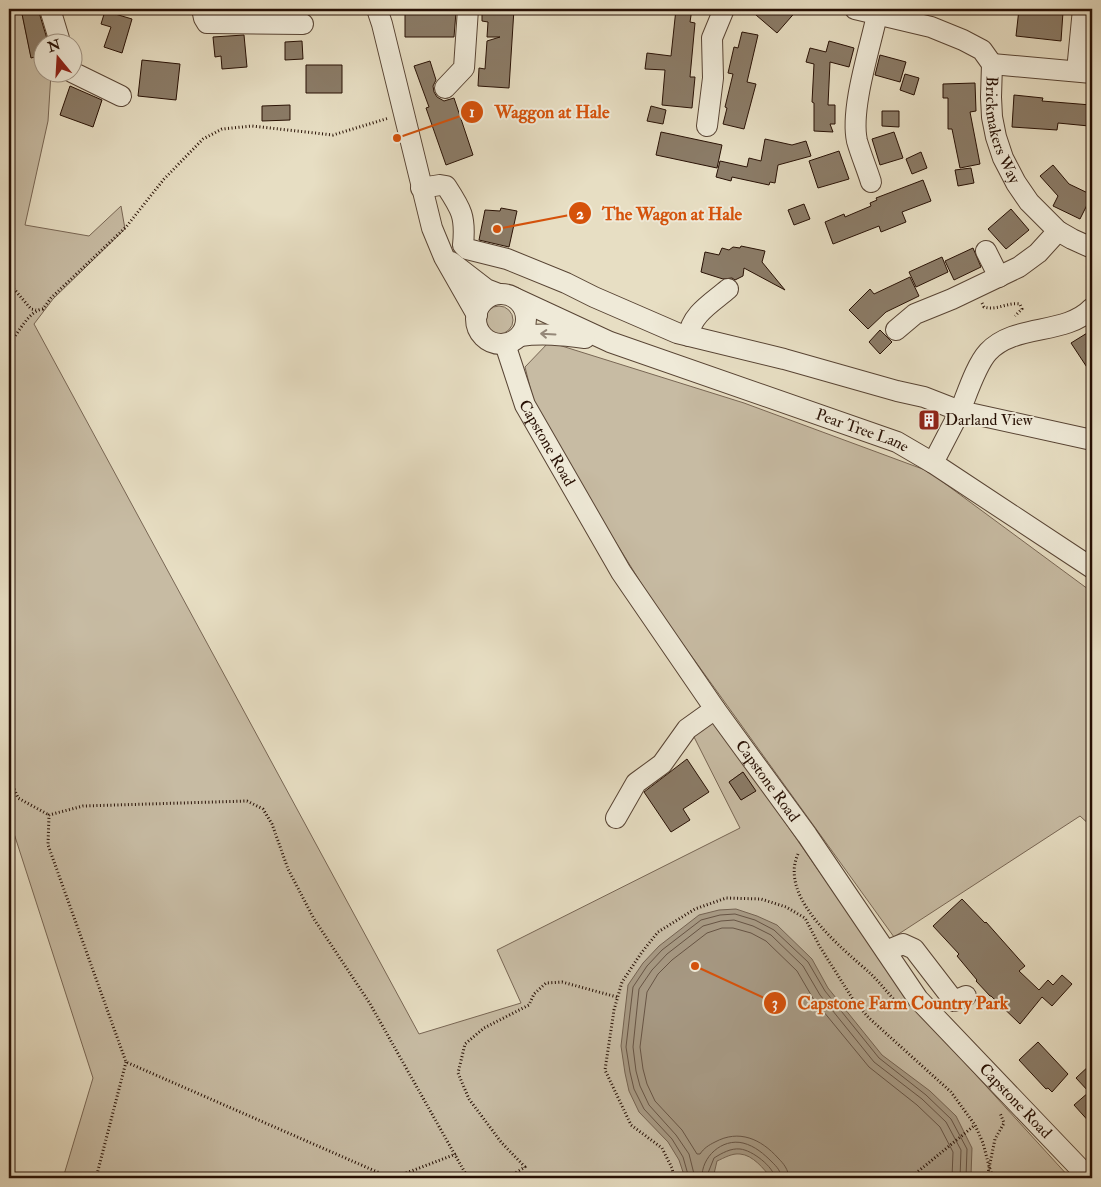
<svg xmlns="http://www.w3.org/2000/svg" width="1101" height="1187" font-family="'IM FELL Double Pica',serif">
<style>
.green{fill:#c7bba3;stroke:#786654;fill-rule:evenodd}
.water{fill:#a69882;stroke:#746250}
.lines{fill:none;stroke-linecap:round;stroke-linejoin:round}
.shore{stroke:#675444;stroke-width:1}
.building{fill:#8b7c68;stroke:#281105}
.minor-casing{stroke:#584434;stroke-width:22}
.path{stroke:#281105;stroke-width:3;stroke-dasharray:1 2.5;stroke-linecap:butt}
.minor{stroke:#efead8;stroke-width:20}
.oneway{stroke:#958879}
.labels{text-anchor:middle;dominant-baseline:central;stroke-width:4;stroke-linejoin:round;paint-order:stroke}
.street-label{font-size:16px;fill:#281105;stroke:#efead8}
.poi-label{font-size:16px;fill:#281105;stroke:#efead8;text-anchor:start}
.leader{fill:none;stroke:#d5520b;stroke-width:2}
.callout-dot{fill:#d5520b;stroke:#efead8;stroke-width:2}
.mark-label{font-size:15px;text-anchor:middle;font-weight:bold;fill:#fff}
.callout-label{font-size:18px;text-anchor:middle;font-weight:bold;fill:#d5520b;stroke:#efead8;stroke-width:4;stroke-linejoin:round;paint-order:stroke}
</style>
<rect width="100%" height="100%" fill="#e7dec3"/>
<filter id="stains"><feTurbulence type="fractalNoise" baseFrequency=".004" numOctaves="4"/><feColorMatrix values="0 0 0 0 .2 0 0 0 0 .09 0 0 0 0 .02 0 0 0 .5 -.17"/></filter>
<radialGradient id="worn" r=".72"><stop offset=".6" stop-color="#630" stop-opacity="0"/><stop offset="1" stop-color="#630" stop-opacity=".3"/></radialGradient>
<!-- green -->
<path class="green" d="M9,9H21L31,57H42V72L51,73L48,121L25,225L89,236L121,206L125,229L53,299L34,324L419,1034L521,1003L497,950L740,828L692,733L716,715L775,808L912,1005L1070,1178H63L93,1078L9,818ZM743,772L755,791L741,800L729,782Z
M485 320a14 14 0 1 1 28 0a14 14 0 1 1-28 0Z
M549,342L744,403L928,471L1092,592V827L1080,816L894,937L654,604L537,415L525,367Z"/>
<!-- water -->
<path class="water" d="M736,909L757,916L777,925L812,959L828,988L882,1055L930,1091L956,1116L972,1148L971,1176L970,1178H771C764,1169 753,1155 740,1154C732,1153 724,1158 717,1161L713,1178H685L679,1160L668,1142L639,1112L629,1091L625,1073L621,1046L628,985L643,963L659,946L699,915L719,910Z"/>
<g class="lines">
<!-- shore -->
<path class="shore" d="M689,1178L683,1157L672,1139L644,1109L634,1089L630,1072L626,1047L633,987L647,966L662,950L701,920L720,915L735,914L755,920L774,930L808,962L825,991L879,1058L926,1095L951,1119L967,1149L966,1178
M695,1178L689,1154L676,1135L649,1105L640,1086L636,1071L633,1047L639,989L652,970L667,954L703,926L721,921L734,920L753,926L771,935L803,966L820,995L874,1062L922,1099L946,1122L961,1150L960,1178
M702,1178C701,1157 722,1138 743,1143C755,1146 764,1154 772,1162C777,1167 781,1171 781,1178
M708,1178V1173L714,1158C722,1153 731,1148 740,1149C752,1150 774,1167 775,1178
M789,1178C788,1169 784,1164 778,1158C761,1139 739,1129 715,1142C709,1145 704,1148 700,1154H697L682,1130L655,1101L647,1084L643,1069L640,1047L647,992L658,974L672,960L707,933L722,928H733L751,933L766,941L797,971L814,1000L869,1067L917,1105L940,1127L953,1152L952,1178"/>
</g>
<!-- building -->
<path class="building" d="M21,9H38L48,42H42V55L31,58Z
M482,9H514L509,88L478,86L479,68L485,69L487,41L500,37H487L488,22L482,21Z
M676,9H692L690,22L695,23L690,77H695L692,108L662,105L665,70L645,69L647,53L671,56Z
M749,9H798L777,33Z
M1019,9H1057L1056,12H1063L1061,41L1016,36Z
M105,11L132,19L122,53L104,47L111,27L101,24Z
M405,12H456L454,37H405Z
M742,32L758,35L747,82L756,84L744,129L723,124L727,108L725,107L733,74L728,73L734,47L738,48Z
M244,35L247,67L222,69L221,56L215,57L213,37Z
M302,41L303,59L285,60V42Z
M829,41L854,48L849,67L830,62L828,105H835V124H830L833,132L814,131V103L812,102L814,64L806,62L810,48L826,52Z
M880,55L906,62L900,82L875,75Z
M142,60L180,64L176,100L138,96Z
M430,61L436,80L433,86L434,92L437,97L444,101L454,98L473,155L446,165L426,108L429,107L414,66Z
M306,65H342V93H306Z
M905,74L919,78L914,95L900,90Z
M975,83L976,111L970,112L980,164L960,168L952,129H948V98H943V84Z
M70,86L102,100L93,127L60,115Z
M1014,95L1043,98L1042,101L1091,105L1089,126L1058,123L1057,130L1012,127Z
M290,105V120L262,121V106Z
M651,106L666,110L663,124L647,121Z
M882,111H899V127L882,126Z
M661,132L722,145L717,168L656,155Z
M894,132L903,158L880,165L872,139Z
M765,139L792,145L806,141L811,156L778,165L775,183L770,182L769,185L732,177L731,181L716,177L720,161L747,167L749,158L761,161Z
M839,151L849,179L818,188L809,161Z
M921,152L927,168L912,174L906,159Z
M1053,165L1069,184L1092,195L1080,219L1053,206L1058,196L1040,176Z
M971,168L974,183L958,186L955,170Z
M923,180L931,201L902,212L906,222L881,232L879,226L833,244L825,222L844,214L845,217L871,206L870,203L877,200L876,198Z
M804,204L810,219L794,225L788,210Z
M501,208L517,211L509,247L479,240L485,210L500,211Z
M1011,209L1029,230L1006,249L988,229Z
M741,246L765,251L762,262L785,290L744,268L743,276L735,280L732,278L723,279L701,272L705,252L719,255L722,248L729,250L733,247L740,248Z
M973,248L981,267L954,280L945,261Z
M942,257L948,272L916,287L909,272Z
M910,277L919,296L886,312L868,329L849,310L870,289L874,294Z
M880,330L892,342L880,354L869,342Z
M1092,330V375L1071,343Z
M687,759L709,792L683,809L690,820L671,832L644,792Z
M743,772L756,791L741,800L729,782Z
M962,899L985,923L986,922L1025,966L1019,971L1039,990L1048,980L1053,985L1062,975L1072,984L1052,1006L1042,997L1020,1024L991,996H990L976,981L977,980L957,956L959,954L933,926Z
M1038,1042L1068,1074L1052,1092L1048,1088L1046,1089L1019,1060Z
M1092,1063V1125L1074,1105L1089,1092L1076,1078Z"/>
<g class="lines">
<!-- minor casing -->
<g class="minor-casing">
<g id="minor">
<path d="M50,9L60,42"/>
<path d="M202,9L204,18L207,23L303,24"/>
<path d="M377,9L382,24L432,228L444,257L477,315"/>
<path id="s1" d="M855,9L931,27L963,40L982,50L992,64L991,97L992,117L996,137L1003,158L1016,183L1029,202L1058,231L1072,239L1092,248"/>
<path d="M992,64L1092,73"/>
<path d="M1077,71L1083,9"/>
<path d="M72,72L121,96"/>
<path d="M445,88L464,68L468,9"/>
<path d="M707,126L713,78L712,38L724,9"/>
<path d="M871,182C867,169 861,155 857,141C850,109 870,48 877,15"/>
<path d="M421,188L440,185L446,186C461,209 466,216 463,245L467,249L507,259L566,283L594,297L677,333L784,359L897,391L924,397L960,411L933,463"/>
<path d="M986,251L999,277"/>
<path d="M451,262L486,289L499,294"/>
<circle cx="501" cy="319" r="25"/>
<path id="s2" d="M515,298L610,342L897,442L933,463L1092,568"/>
<path d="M1092,308C1065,336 1015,323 988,352C976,365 967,394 960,411L1092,440"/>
<path d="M896,330L915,314L952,299L1019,267L1038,253L1058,231"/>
<path d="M520,336C542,333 562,335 585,338"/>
<path d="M689,336C690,315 713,302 728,289"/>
<path id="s3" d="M505,344L525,405L621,572L715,709L807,835L918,999L1089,1178"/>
<path d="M616,818L636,783L662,764L687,729L715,709"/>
<path d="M886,951L903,944L914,949L954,1001L966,996"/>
</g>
</g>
<!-- path -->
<path class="path" d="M9,283L31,309L36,310
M982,303L984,307C996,311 1008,302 1020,304L1022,309L1015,316
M9,344C18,334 29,310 43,309L51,298L126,227L164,179L203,139L222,129L252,126L333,135L389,118
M9,776L18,798L49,815
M798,854C778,898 842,948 871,974C880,983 888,993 897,1003
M96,1178L126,1062
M391,1178L126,1062L48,845L49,815L83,806L247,801L263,809L272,824L288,869L314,919L369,1002L468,1178
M393,1178L456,1154
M507,1178L525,1167L501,1142L469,1099L458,1073L465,1044L484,1028L529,1005L534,994L546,983L562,982L617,997
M674,1178L672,1168L662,1148L631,1125L605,1070L614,1010L622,982L642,952L658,932L695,909L726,898L761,899L786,907L805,918L820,947L854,1001L869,1018L951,1092L975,1125L983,1143L989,1166L993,1178
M910,1178L975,1125
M987,1178L995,1139L1004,1123L1000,1113"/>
<!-- minor -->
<use href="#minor" class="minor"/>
</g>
<!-- one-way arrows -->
<defs><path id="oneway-shaft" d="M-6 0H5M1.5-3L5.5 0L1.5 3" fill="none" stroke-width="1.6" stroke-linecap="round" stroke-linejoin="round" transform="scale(1.25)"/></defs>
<use class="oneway" href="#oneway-shaft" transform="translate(548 334) rotate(-177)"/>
<!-- icons -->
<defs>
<g id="building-square" transform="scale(1.125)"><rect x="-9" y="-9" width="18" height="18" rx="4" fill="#8f2418" stroke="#efead8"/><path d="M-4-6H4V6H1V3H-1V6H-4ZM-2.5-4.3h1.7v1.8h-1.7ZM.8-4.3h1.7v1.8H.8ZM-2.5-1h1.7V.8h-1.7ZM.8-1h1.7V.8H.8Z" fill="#fff"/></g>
</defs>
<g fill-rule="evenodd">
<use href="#building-square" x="929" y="420"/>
</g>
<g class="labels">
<!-- street labels -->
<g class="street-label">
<text stroke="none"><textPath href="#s1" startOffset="219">Brickmakers Way</textPath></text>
<text stroke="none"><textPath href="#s2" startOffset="372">Pear Tree Lane</textPath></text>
<text stroke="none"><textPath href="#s3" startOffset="108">Capstone Road</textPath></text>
<text stroke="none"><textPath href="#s3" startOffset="512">Capstone Road</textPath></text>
<text stroke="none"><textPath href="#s3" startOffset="918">Capstone Road</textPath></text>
</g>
<!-- poi labels -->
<g class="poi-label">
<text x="945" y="420">Darland View</text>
</g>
</g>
<!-- callouts -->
<path class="leader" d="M397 138L472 112M497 229L580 213M695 966L775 1003"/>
<g class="callout-dot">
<circle cx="397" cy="138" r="5"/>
<circle cx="497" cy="229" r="5"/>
<circle cx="695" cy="966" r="5"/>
<circle cx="472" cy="112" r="12"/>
<circle cx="580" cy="213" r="12"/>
<circle cx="775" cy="1003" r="12"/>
</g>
<g class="mark-label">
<text x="472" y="117">1</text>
<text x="580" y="219">2</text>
<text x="775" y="1008">3</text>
</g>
<g class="callout-label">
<text x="552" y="118">Waggon at Hale</text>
<text x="672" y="220">The Wagon at Hale</text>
<text x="903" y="1009">Capstone Farm Country Park</text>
</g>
<!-- margin -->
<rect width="1101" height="1187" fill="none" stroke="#e7dec3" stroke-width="30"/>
<rect x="10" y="10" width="1081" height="1167" fill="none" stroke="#281105" stroke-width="2.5"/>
<rect x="15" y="15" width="1071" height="1157" fill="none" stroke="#281105"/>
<!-- north arrow -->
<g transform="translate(58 58) rotate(342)"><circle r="24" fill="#efead8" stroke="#9f9384"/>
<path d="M0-4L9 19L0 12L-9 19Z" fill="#8f2418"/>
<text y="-8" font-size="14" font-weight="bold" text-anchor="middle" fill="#281105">N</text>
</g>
<rect width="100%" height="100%" filter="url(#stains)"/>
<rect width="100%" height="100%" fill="url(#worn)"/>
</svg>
